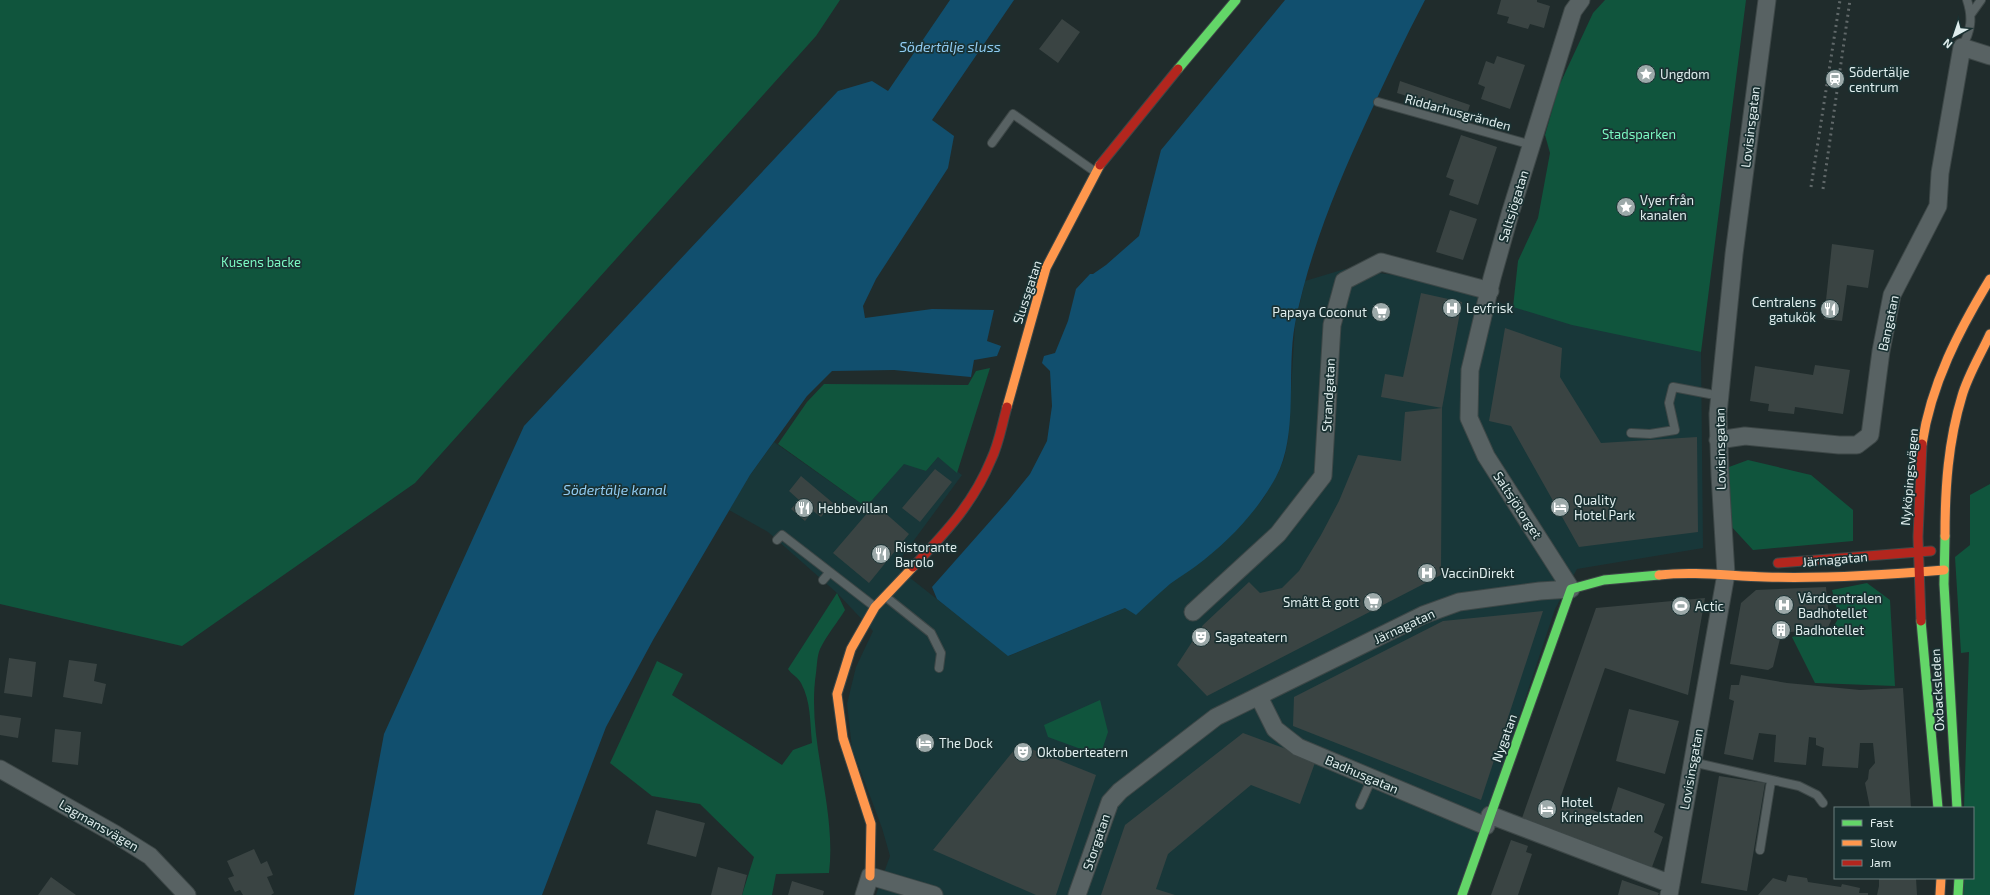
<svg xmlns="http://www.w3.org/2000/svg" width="1990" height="895" font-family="'Exo 2',sans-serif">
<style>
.built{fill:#183739}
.green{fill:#10553d}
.water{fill:#114f6e}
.building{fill:#3a4443}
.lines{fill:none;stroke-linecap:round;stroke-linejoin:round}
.lane-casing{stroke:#3d4747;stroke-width:10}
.street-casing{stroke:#3d4747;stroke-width:19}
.fast-casing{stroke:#3d4747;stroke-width:11}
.slow-casing{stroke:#3d4747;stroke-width:11}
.jam-casing{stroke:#3d4747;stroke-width:11}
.lane{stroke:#586263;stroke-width:8}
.street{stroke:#586263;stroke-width:17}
.fast{stroke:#63d668;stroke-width:9}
.slow{stroke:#ff974d;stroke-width:9}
.jam{stroke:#b3261e;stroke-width:9}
.rail{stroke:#606869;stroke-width:3;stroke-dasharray:2 4;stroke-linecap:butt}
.labels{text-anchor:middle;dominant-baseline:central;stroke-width:3.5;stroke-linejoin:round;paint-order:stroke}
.poi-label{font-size:13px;fill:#dfeded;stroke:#1a3132;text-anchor:start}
.street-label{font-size:13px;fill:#dfeded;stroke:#1a3132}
.park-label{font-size:13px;fill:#7cf9c3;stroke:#1a3132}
.water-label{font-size:14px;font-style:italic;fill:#91ccf3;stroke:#1a3132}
</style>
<rect width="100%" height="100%" fill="#202c2c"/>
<!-- built -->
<path class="built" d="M1345,269L1420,278L1513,307L1701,352L1703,548L1577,569L1555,609L1460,895H876L890,856L882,828L852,748L847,704L856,667L873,631L837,593L768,532L729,510L750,475L774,442L866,507L904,463L926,471L938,457L962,475L895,566L1009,656L1125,608L1170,584L1217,548L1263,499L1277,475L1284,459L1288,440L1295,325L1305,281Z"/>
<!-- green -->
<path class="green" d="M0,0H840L816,36L415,483L182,646L0,604Z
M1605,0H1746L1701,352L1572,325L1513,307L1518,261L1538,218L1550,153L1545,135L1559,86L1593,13Z
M990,368L957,473L938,457L926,471L904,464L866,507L778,444L807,402L824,384L968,385L976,371Z
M1748,460L1811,475L1853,510V541L1753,550L1730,525L1729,467Z
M1990,484V895H1961V878H1973V808H1964L1969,652L1961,653L1955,557L1970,545V495Z
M1867,583L1890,600L1895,686L1815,683L1792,637C1817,629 1822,649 1839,617L1832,590Z
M837,593L845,610C837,623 826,636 820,649C817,656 817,666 816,673C806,740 837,806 829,873L776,874L772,895H742L754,857L700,804L652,796L610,763L657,661L683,674L672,695L782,765L793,750L812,743C810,723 811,701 801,683C798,677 792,675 788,669Z
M1100,700L1108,732L1100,756L1048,737L1044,725Z"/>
<!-- water -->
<path class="water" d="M950,0H1014L932,120L954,136L948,168L876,279L863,306L865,318L932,309L994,310L987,341L1001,346L997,356L974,360L971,377L894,370L832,371L807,396L750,475L653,640L606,727L542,895H354L384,734L524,426L838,91L872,81L888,91Z
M1285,0H1425C1405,38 1386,78 1368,118C1338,183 1309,252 1295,324C1286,371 1299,435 1276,477C1257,512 1228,542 1196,566C1188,572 1178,578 1170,584C1158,594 1147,605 1136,615L1125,608L1008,656L937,599L932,587L1008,501L1030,474L1047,441L1052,406L1050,371L1042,363L1044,356L1055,353L1068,321L1076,289L1090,274H1093L1106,265L1139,236L1161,150Z"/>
<!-- building -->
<path class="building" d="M1501,0H1537V2L1550,6L1544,28L1530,24L1528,29L1507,23L1509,17L1497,14Z
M1062,19L1080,32L1058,63L1039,49Z
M1497,56L1525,65L1510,109L1481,99L1485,87L1478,84L1486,61L1494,64Z
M1400,81L1470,105L1467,114L1397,93Z
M1461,135L1497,147L1478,205L1449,195L1454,180L1446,177Z
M1450,210L1477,219L1463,260L1436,252Z
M1832,244L1874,250L1868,288L1847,285L1842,321L1824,319Z
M1421,293L1462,302L1442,408L1381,397L1385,374L1403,377Z
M1505,328L1562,348L1560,377L1601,443L1697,437L1698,532L1579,547L1511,426L1489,421Z
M1815,365L1850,370L1843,414L1795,407L1794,414L1768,411L1769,404L1750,401L1755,366L1813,375Z
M1442,408L1441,575L1207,696L1177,665L1203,625L1249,582L1260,593L1282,588L1299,571L1321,535L1339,501L1358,455L1401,461L1405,412Z
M935,469L952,482L920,522L902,508Z
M801,476L833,503L821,517L813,511L805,521L791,509L799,500L789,491Z
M875,504L909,534L869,583L833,553Z
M1826,587L1828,608L1830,613L1831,621L1827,629L1821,633L1805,631L1789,632L1786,639H1780L1773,667L1768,670L1730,664L1741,603L1756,590Z
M1705,598L1688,695L1605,668L1561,796L1609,817L1618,787L1665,804L1654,832L1663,837L1652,867L1522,818L1596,608Z
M1543,611L1481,800L1293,726L1294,697L1443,621Z
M9,658L36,662L32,697L4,693Z
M69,660L97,664L94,681L106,684L102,704L63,697Z
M1741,675L1787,683L1860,690L1903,688L1911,808H1870L1865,783L1868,779L1869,770L1875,763L1873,743H1860L1858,768L1822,766L1824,748L1816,745V738L1809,737L1806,765L1774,762L1776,735L1759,733L1753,760L1724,754L1734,701L1729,699L1731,685H1739Z
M1629,709L1679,721L1665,774L1616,761Z
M0,715L21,718L18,738L0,735Z
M55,729L81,732L78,765L52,762Z
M1243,733L1316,760L1300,804L1251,785L1168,854L1156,889L1175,895H1101L1125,825Z
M1019,744L1096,775L1056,895H1036L933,850Z
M1719,776L1765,783L1747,891L1701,883Z
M656,810L705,823L696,857L647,844Z
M1511,840L1528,846L1526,852L1532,854L1518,895H1491Z
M254,849L261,864L267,861L273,875L267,877L274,893L271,895H243L240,890L235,892L228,878L234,876L227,861Z
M718,867L747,875L742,895H711Z
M1788,875L1807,878L1808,882L1841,887L1842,884L1860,888L1859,893H1868V895H1758L1773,878L1786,882Z
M51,877L76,895H38Z
M1876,878H1916L1917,895H1877L1879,886V879Z
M1622,880L1659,893L1658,895H1618Z
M792,881L824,891L823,895H788Z"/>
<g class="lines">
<!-- lane casing -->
<g class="lane-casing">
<path id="lane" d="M1971,14L1981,0
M1962,47C1971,31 1973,18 1967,0
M1378,102L1532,145
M992,143L1013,114L1094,171
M1631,433L1650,434L1675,430L1669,403L1673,387L1720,396
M777,540L782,535L875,607
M823,580L830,572
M886,597L931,633L941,653L939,668
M1692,762L1799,786L1817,795L1823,803
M1360,805L1372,778
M1760,850L1771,781"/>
</g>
<!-- street casing -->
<g class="street-casing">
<path id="street" d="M1718,440L1745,436L1839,445H1857L1870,435L1881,351L1892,295L1938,206L1940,173L1962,47L1990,56
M1193,612L1278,534L1323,476L1332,325L1344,281L1381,262L1490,291
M1259,697L1275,729L1298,747L1486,826
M0,769L115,834L150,856L187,895
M1490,815L1671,884
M864,895L870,876L934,895
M1077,895L1110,802L1120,791L1216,717L1423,615L1459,602L1540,591L1571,589L1486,456L1469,418L1470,370L1492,278L1510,214L1573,11L1581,0
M1669,895L1726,574L1720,475L1718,414L1734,254L1767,0"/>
</g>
<!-- fast casing -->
<g class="fast-casing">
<path id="fast" d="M1178,69L1236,0
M1945,536L1944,584L1957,808
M1921,621L1938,808
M1462,895L1571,589L1604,580L1659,575
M1958,895L1959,878"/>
</g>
<!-- slow casing -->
<g class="slow-casing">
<path id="slow" d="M1007,407L1046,268L1100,165
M1922,444C1931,384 1959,330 1990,279
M1945,536C1945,488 1948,442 1962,396C1968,375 1981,354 1990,334
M1659,575C1695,571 1729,576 1765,577C1825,579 1885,575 1944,570
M870,876L871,824L843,738L837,694L851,649L875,607L913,567
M1940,895L1941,878"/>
</g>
<!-- jam casing -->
<g class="jam-casing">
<path id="jam" d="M1100,165L1178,69
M1778,563L1931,551
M913,567C945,533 973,504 991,460C999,444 1002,424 1007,407
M1921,621L1918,537L1922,444"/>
</g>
<!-- lane -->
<use href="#lane" class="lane"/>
<!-- street -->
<use href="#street" class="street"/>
<!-- fast -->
<use href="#fast" class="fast"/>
<!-- slow -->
<use href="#slow" class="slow"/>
<!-- jam -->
<use href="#jam" class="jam"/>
<!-- rail -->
<path class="rail" d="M1811,187L1840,0
M1823,189L1850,0"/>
</g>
<!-- icons -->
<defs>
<g id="sight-disc" transform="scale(1)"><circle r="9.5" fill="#9ca9a9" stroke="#1a3132"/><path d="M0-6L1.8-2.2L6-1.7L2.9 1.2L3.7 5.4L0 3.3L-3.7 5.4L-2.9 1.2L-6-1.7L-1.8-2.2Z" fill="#fff"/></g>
<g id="station-disc" transform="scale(1)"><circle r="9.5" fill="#9ca9a9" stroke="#1a3132"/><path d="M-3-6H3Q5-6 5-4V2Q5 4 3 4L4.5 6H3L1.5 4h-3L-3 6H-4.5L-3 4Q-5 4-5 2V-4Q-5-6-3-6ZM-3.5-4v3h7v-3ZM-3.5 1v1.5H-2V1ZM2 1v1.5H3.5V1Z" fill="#fff"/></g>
<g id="hospital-disc" transform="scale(1)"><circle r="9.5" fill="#9ca9a9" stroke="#1a3132"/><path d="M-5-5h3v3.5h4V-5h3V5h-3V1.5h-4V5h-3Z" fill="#fff"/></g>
<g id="restaurant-disc" transform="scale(1)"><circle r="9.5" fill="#9ca9a9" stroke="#1a3132"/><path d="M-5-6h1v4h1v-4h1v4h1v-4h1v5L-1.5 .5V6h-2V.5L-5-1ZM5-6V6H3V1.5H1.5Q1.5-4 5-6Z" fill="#fff"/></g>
<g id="supermarket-disc" transform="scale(1)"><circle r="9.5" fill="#9ca9a9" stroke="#1a3132"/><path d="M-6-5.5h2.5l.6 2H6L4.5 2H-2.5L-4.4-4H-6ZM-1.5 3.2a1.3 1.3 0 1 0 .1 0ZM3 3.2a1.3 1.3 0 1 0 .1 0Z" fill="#fff"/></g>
<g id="hotel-disc" transform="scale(1)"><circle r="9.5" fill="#9ca9a9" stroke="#1a3132"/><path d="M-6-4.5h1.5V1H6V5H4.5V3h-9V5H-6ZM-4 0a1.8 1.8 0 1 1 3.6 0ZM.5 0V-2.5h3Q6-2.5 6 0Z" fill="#fff"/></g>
<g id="stadium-disc" transform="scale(1)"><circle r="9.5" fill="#9ca9a9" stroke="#1a3132"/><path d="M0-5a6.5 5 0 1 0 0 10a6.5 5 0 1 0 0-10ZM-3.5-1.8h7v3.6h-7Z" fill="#fff"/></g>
<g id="building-disc" transform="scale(1)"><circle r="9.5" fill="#9ca9a9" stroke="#1a3132"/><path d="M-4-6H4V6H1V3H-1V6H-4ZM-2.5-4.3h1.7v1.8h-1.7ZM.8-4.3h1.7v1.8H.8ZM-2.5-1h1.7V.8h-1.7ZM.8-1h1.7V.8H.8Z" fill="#fff"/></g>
<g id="theatre-disc" transform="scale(1)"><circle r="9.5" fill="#9ca9a9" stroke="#1a3132"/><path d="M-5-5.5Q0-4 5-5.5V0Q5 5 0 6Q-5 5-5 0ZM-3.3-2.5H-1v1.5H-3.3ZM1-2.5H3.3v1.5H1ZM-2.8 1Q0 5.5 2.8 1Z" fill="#fff"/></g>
</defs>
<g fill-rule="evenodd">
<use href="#sight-disc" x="1646" y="74"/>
<use href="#station-disc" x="1835" y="79"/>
<use href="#sight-disc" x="1626" y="207"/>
<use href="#hospital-disc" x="1452" y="308"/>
<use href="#restaurant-disc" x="1830" y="309"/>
<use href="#supermarket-disc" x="1381" y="312"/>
<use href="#hotel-disc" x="1560" y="507"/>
<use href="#restaurant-disc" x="804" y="508"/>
<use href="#restaurant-disc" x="881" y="554"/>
<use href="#hospital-disc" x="1427" y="573"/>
<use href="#supermarket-disc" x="1373" y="602"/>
<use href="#hospital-disc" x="1784" y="605"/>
<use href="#stadium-disc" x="1681" y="606"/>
<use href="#building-disc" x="1781" y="630"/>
<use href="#theatre-disc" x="1201" y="637"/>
<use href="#hotel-disc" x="925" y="743"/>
<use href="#theatre-disc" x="1023" y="752"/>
<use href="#hotel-disc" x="1547" y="809"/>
</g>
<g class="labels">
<!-- poi labels -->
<g class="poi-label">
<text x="1849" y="72">Södertälje<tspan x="1849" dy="15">centrum</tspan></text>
<text x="1660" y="74">Ungdom</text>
<text x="1640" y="200">Vyer från<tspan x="1640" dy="15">kanalen</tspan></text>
<text x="1816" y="302" text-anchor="end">Centralens<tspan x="1816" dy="15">gatukök</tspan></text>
<text x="1466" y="308">Levfrisk</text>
<text x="1367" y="312" text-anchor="end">Papaya Coconut</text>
<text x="1574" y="500">Quality<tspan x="1574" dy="15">Hotel Park</tspan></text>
<text x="818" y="508">Hebbevillan</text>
<text x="895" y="547">Ristorante<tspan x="895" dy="15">Barolo</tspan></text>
<text x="1441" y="573">VaccinDirekt</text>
<text x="1798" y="598">Vårdcentralen<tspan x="1798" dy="15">Badhotellet</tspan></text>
<text x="1359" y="602" text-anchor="end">Smått &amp; gott</text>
<text x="1695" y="606">Actic</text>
<text x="1795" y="630">Badhotellet</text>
<text x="1215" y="637">Sagateatern</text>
<text x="939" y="743">The Dock</text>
<text x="1037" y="752">Oktoberteatern</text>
<text x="1561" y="802">Hotel<tspan x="1561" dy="15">Kringelstaden</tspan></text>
</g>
<!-- street labels -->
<g class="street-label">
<text transform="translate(1458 112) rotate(15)">Riddarhusgränden</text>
<text transform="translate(1750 127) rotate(-83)">Lovisinsgatan</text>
<text transform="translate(1513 206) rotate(-73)">Saltsjögatan</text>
<text transform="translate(1027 292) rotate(-72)">Slussgatan</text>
<text transform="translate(1888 323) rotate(-78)">Bangatan</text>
<text transform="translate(1328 395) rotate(-87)">Strandgatan</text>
<text transform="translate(1720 449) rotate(-91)">Lovisinsgatan</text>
<text transform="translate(1909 477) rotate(-85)">Nyköpingsvägen</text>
<text transform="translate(1518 505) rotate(57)">Saltsjötorget</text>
<text transform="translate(1835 559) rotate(-5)">Järnagatan</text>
<text transform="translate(1404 626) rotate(-25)">Järnagatan</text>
<text transform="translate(1937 690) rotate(-93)">Oxbacksleden</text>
<text transform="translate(1504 738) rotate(-70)">Nygatan</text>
<text transform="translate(1691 769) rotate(-80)">Lovisinsgatan</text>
<text transform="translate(1362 774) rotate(23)">Badhusgatan</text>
<text transform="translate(99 825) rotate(30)">Lagmansvägen</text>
<text transform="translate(1096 842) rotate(-71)">Storgatan</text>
</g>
<!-- park labels -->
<g class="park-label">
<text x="1639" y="134">Stadsparken</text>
<text x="261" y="262">Kusens backe</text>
</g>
<!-- water labels -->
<g class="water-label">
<text x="950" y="46">Södertälje sluss</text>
<text x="615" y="489">Södertälje kanal</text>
</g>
</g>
<!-- legend -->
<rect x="1834" y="807" width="140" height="72" fill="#1a3132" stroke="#697c7d"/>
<rect x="1842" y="820" width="20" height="6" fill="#63d668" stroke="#697c7d"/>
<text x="1870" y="827" font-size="12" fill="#dfeded">Fast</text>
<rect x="1842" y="840" width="20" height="6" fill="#ff974d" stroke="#697c7d"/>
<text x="1870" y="847" font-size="12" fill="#dfeded">Slow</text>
<rect x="1842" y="860" width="20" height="6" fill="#b3261e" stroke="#697c7d"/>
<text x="1870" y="867" font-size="12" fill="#dfeded">Jam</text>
<!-- north arrow -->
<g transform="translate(1954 36) rotate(220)" stroke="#1a3132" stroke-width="3" paint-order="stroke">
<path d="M0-3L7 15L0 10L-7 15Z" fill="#dfeded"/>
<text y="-6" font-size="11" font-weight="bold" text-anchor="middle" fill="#dfeded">N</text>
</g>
</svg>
